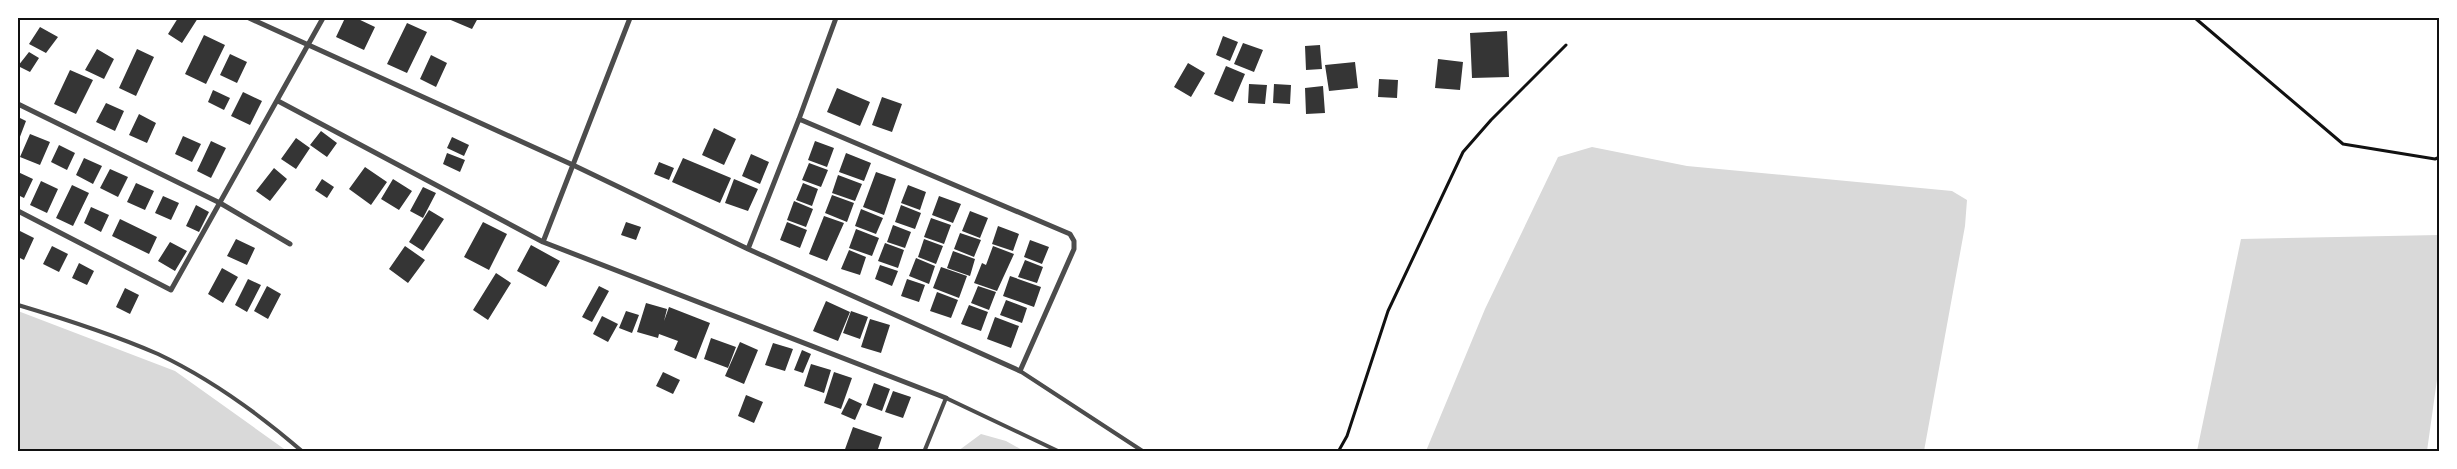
<svg xmlns="http://www.w3.org/2000/svg" width="2457" height="469" font-family="'Fira Sans Condensed',sans-serif">
<style>
.water{fill:#d9d9d9}
.building{fill:#353535}
.lines{fill:none;stroke-linecap:round;stroke-linejoin:round}
.path{stroke:#111;stroke-width:3}
.service{stroke:#4c4c4c;stroke-width:4}
.minor{stroke:#4c4c4c;stroke-width:5}
.neatline{fill:none;stroke:#111;stroke-width:2}
</style>
<rect width="100%" height="100%" fill="#fff"/>
<!-- water -->
<path class="water" d="M1592,147L1687,166L1952,191L1967,200L1965,226L1924,451H1426L1485,309L1558,157Z
M2439,235L2440,358L2427,451H2197L2241,239Z
M18,311L175,371L287,451H18Z
M981,434L1006,441L1024,451H958Z"/>
<!-- building -->
<path class="building" d="M178,18H198L182,43L168,34Z
M345,18H356L375,27L364,50L336,37Z
M446,18H478L472,29Z
M407,23L427,32L407,73L387,64Z
M40,27L58,37L46,53L29,44Z
M1507,31L1509,77L1472,78L1470,33Z
M204,35L225,45L206,84L185,74Z
M1223,36L1238,42L1230,61L1216,55Z
M1243,43L1263,50L1254,72L1234,64Z
M1320,45L1322,69L1306,70L1305,46Z
M97,49L114,59L104,79L85,70Z
M137,49L154,57L136,96L119,88Z
M29,52L39,58L30,72L18,66Z
M230,54L247,62L237,83L220,75Z
M431,55L447,63L436,87L420,79Z
M1438,59L1463,62L1460,90L1435,88Z
M1355,62L1358,88L1329,91L1325,65Z
M1188,63L1205,73L1191,97L1174,87Z
M1226,66L1245,74L1233,102L1214,94Z
M70,70L93,80L76,114L54,104Z
M1379,79L1398,80L1397,98L1378,97Z
M1249,84L1267,85L1265,104L1248,103Z
M1274,84L1291,85L1290,104L1273,103Z
M1323,86L1325,113L1306,114L1305,88Z
M837,88L870,102L860,126L827,112Z
M213,90L230,98L224,110L208,102Z
M243,92L262,101L250,125L231,116Z
M882,97L902,104L892,132L872,125Z
M106,103L124,111L115,131L96,122Z
M139,114L156,123L147,143L129,135Z
M18,117L26,121L18,142Z
M714,128L736,139L724,165L702,155Z
M321,131L337,143L327,157L310,145Z
M30,134L50,142L40,165L20,157Z
M183,136L201,144L192,162L175,154Z
M452,137L469,145L464,156L447,148Z
M296,138L310,148L296,169L281,159Z
M211,141L226,148L211,178L197,171Z
M815,141L834,148L827,167L808,160Z
M59,145L75,153L67,170L51,162Z
M447,153L465,160L460,172L443,164Z
M846,153L871,163L864,181L839,172Z
M751,154L769,162L760,184L742,176Z
M84,158L102,166L93,184L76,175Z
M683,158L731,178L720,203L672,182Z
M659,162L674,168L669,180L654,174Z
M809,163L828,170L821,187L802,180Z
M365,167L387,182L371,205L349,189Z
M274,168L287,179L270,201L256,191Z
M110,169L128,177L118,197L100,188Z
M18,172L33,179L24,198L18,195Z
M876,172L896,179L884,215L863,207Z
M838,175L862,184L855,201L832,193Z
M322,179L334,187L327,198L315,190Z
M393,179L412,191L399,210L381,199Z
M734,179L758,189L748,211L725,203Z
M41,181L58,189L47,213L30,205Z
M136,183L154,191L145,210L127,202Z
M803,183L818,189L812,206L796,200Z
M72,185L89,193L73,226L56,218Z
M908,185L926,192L920,210L901,203Z
M423,187L436,193L423,218L410,211Z
M832,195L854,203L847,222L825,213Z
M163,196L179,203L171,220L155,213Z
M939,196L961,204L953,223L932,215Z
M794,201L813,209L806,227L787,220Z
M196,205L209,212L199,232L186,226Z
M901,205L921,213L915,229L895,222Z
M91,207L109,215L101,232L84,223Z
M861,209L883,218L876,234L855,226Z
M429,210L444,219L423,251L409,242Z
M970,211L988,218L980,238L962,231Z
M824,216L844,223L827,261L809,254Z
M931,218L951,225L944,244L924,237Z
M120,219L157,237L149,254L112,236Z
M483,222L507,234L489,270L464,257Z
M626,222L641,227L636,240L621,235Z
M787,222L807,230L800,248L780,240Z
M893,225L911,232L905,248L887,242Z
M998,226L1019,234L1013,251L992,244Z
M856,229L879,238L872,256L849,248Z
M18,230L34,238L24,260L18,257Z
M960,233L981,240L974,257L954,249Z
M236,239L255,248L247,265L227,256Z
M924,239L943,246L936,264L918,257Z
M1030,240L1049,247L1042,264L1024,257Z
M170,242L187,251L175,271L158,261Z
M885,243L904,250L898,268L878,261Z
M531,245L560,261L546,287L517,271Z
M52,246L68,254L59,272L43,264Z
M405,246L425,260L408,283L389,269Z
M993,246L1014,254L997,291L974,283L982,263L986,265Z
M849,250L866,257L860,275L841,269Z
M953,251L975,259L970,276L947,268Z
M916,258L935,266L929,284L909,276Z
M1025,260L1043,267L1037,283L1018,277Z
M79,263L94,271L87,285L72,278Z
M880,265L898,271L892,286L875,279Z
M941,267L967,276L959,298L933,288Z
M222,268L238,277L223,303L208,294Z
M496,273L511,283L488,320L473,310Z
M1010,276L1041,287L1034,307L1003,296Z
M248,279L261,285L247,312L235,305Z
M907,279L925,285L919,302L901,296Z
M267,286L281,294L268,319L254,311Z
M599,286L609,291L592,322L582,317Z
M978,286L996,292L989,310L971,303Z
M125,288L139,295L130,314L116,307Z
M937,292L958,300L951,318L930,311Z
M1006,300L1027,308L1022,323L1000,315Z
M826,301L850,312L838,341L813,331Z
M646,303L667,309L664,321L669,307L710,323L696,359L674,350L678,341L659,334L658,338L637,332Z
M969,305L988,312L981,331L961,324Z
M626,311L639,315L632,333L619,328Z
M851,311L868,317L860,339L843,333Z
M602,316L618,324L608,342L593,334Z
M995,317L1019,326L1011,348L987,339Z
M870,319L890,325L881,353L861,347Z
M711,338L736,347L728,368L704,359Z
M740,342L758,350L744,384L725,376Z
M773,343L793,349L785,371L765,365Z
M802,350L811,354L803,373L794,370Z
M811,364L831,370L824,393L804,386Z
M663,372L680,380L673,394L656,386Z
M834,372L852,378L841,409L824,403Z
M874,383L890,389L882,411L866,405Z
M893,391L911,397L903,418L885,412Z
M746,395L763,402L754,423L738,416Z
M849,398L862,404L855,420L841,414Z
M853,427L882,437L877,452H844Z"/>
<g class="lines">
<!-- path -->
<path class="path" d="M2195,18L2343,144L2435,159L2440,157
M1338,452L1347,436L1388,311L1463,152L1491,120L1566,45"/>
<!-- service -->
<path class="service" d="M18,305C65,319 112,334 158,354C211,379 259,414 303,452
M1020,371L1144,452
M924,452L946,398L1060,452"/>
<!-- minor -->
<path class="minor" d="M249,18L573,165L748,249L1020,371L1074,249V241L1070,234L799,119
M278,101L543,242L946,398
M18,104L220,203L290,244
M18,211L171,290L323,18
M543,242L630,18
M748,249L799,119L836,18"/>
</g>
<!-- border -->
<rect width="2457" height="469" fill="none" stroke="#ffffff" stroke-width="38"/>
<rect x="19" y="19" width="2419" height="431" class="neatline"/>
</svg>
